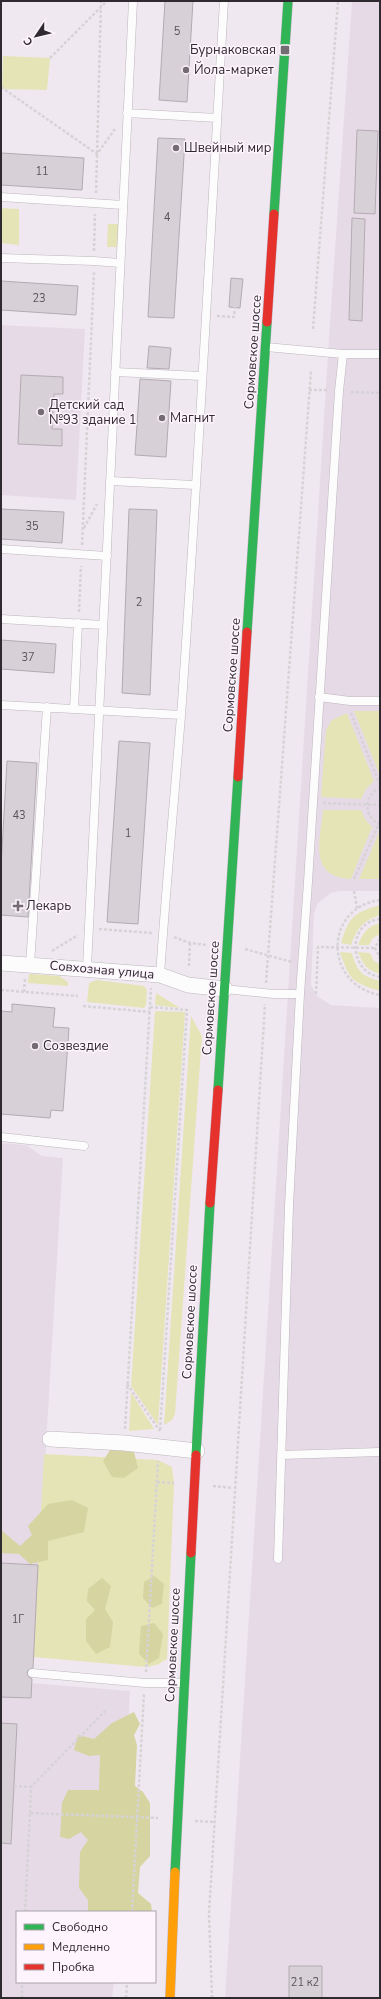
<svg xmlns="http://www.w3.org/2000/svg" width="381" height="1999" font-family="'Nunito Sans',sans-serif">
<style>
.built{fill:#e6dae7}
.green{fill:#e5e4b7}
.forest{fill:#d6d4a0}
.building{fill:#d7d1d7;stroke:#b2acb2}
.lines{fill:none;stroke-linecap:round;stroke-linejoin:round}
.lane-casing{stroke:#bcb6bc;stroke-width:9}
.street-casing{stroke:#bcb6bc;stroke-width:16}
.fast-casing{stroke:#c3b6c5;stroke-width:10}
.slow-casing{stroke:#c3b6c5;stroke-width:10}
.jam-casing{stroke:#c3b6c5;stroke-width:10}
.path{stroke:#d6d3d6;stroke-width:2.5;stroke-dasharray:3 2;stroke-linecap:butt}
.lane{stroke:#fdfcfd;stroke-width:8}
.street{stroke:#fdfcfd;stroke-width:15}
.fast{stroke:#30b455;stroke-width:9}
.slow{stroke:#ff9f0a;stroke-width:9}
.jam{stroke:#e5322d;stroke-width:9}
.poi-dot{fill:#736c73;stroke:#fdf4fd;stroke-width:1.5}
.labels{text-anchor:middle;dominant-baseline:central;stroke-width:3;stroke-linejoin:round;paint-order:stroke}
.number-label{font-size:11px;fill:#59545a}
.poi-label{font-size:13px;fill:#2f2a30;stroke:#fdf4fd;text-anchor:start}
.street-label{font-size:13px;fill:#2f2a30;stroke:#fdf4fd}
</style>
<rect width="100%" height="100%" fill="#f0e8f0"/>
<!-- built -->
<path class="built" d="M352,1H380V891H339L331,893L318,903L314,914L311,985L317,996L331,1005L380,1008V1998H225L330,322Z
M1,325L85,329L76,500L1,495Z
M1,1143L26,1145L42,1156L63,1158L32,1683L130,1691L118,1912H17V1982H114L112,1998H1Z"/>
<!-- green -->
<path class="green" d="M3,56L50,58L47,90L2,89Z
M1,208L19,209V245L1,243Z
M108,224H121L120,247H107Z
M354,711H380V776Z
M347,713L374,781L366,789L361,799L321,797L326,730L332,720Z
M323,810H361L365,819L372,827L351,879C308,877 320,841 323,810Z
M380,830V879H359Z
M380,905V915C362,922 358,927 351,945L341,943C349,917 353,913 380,905Z
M380,923V934L373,938L369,945H358C363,932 367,927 380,923Z
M340,952L352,953C357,971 361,976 380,981V991C352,983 349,979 340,952Z
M358,952L370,953L374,961L380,964V974C367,970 363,965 358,952Z
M29,974L59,976L68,982V986L28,983Z
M97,980L144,986L147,990L146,1005L144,1008L87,1002L89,983Z
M156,993L180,1008L155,1005Z
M155,1011L185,1012L158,1425L131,1386Z
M191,1016L202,1036L175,1414L172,1420L164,1425Z
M131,1392L154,1429L129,1431Z
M44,1454L158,1460L172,1467L174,1483L167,1659L157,1665L146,1667L33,1657Z"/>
<!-- forest -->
<path class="forest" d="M110,1450L134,1452L138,1468L124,1478L112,1477L103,1461Z
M72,1500L88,1508L84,1532L48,1541V1560L30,1564L19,1554L1,1553V1530L20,1546L32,1535L28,1526L48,1504Z
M154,1576L164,1584L162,1604L152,1608L143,1598L144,1582Z
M102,1578L111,1586L105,1609L113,1622L110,1647L96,1654L86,1641V1619L95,1610L87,1601L88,1589Z
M154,1623L163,1634L159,1658L149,1664L139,1654L141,1626Z
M134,1712L140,1724L134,1735L137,1745L135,1786L143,1792L150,1803V1856L140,1867L138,1893L151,1904L152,1912H88V1900L79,1888L80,1852L88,1840L81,1832L69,1839L60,1837L62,1803L68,1790H99L100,1755L89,1756L74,1750L78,1735L94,1739L112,1723Z"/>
<!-- building -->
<path class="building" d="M165,1H193L187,102L159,100Z
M357,130L378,131L375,214L354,213Z
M158,138L185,139L174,318L148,317Z
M1,153L84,158L82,190L1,185Z
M352,218L365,219L362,321L349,320Z
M231,278L243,279L240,308L229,307Z
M1,281L78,286L76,315L1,310Z
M149,346L171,348L169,369L147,368Z
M21,375L63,377V394H54L52,429H62V446L18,444Z
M140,379L171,381L166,457L135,455Z
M1,509L64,512L62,543L1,539Z
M129,509L157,510L150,695L122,693Z
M1,640L56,644L54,673L1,669Z
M119,741L150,743L138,924L107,922Z
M7,761L37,763L28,917L1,915V867Z
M12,1004L55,1008L53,1027L69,1028L63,1111L51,1110L50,1118L1,1114V1011L12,1012Z
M1,1563L38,1565L33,1668L28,1670L27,1673L29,1677L32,1679L31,1698L1,1697Z
M1,1723L17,1724L11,1844L1,1843Z
M289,1966H322V1998H289Z"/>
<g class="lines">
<!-- lane casing -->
<g class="lane-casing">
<path id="lane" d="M127,113L217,118
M1,197L123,205
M1,258L94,261L120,263
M266,347L343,354
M115,372L201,376
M110,481L195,485
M1,549L107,556
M1,619L103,625
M319,697L350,701H380
M1,705L181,715
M74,709L78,623
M30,965L47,707
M87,968L133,1
M160,975C166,888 174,802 181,716C198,478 210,239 224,1
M225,989L274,994H300
M1,1137L84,1146
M281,1455L380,1452
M278,1559L289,1206L300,994L308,882L339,391L343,354H380
M32,1673L145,1683H183"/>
</g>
<!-- street casing -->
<g class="street-casing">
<path id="street" d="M1,963L160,975L188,985L225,989
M50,1439L124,1443L197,1451"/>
</g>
<!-- fast casing -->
<g class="fast-casing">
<path id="fast" d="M274,214L288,1
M247,632L267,322
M218,1090L238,777
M196,1455L210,1203
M175,1872L191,1553"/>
</g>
<!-- slow casing -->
<g class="slow-casing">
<path id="slow" d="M170,1998L175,1872"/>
</g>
<!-- jam casing -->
<g class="jam-casing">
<path id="jam" d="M267,322L274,214
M238,777L247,632
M210,1203L218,1090
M191,1553L196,1455"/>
</g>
<!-- path -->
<path class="path" d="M50,58L107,1
M1,87L97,154L115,129
M96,193L101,1
M94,251L95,214
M217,316L234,317L237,280
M313,329L338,1
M309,390H328
M351,392L380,393
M84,528L97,504
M82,545L94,272
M79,612L81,566
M351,713L380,785
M323,803L380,805
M380,825C363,816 363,796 380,788
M354,879L380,821
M354,891L357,908
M380,900C323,908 324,985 380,995
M380,919C347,922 348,972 380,977
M99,929L152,933
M174,937L190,943L206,945
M380,939L375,948L380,958
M245,949L292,962
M52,951L78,935
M189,966L190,943
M266,983L311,371
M1,990L78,996
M24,992L25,978
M316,994L318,947L375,948
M83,1006L150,1012
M150,1007L187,1010L160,1431
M127,1384L160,1431
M125,1429L151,988
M157,1482L174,1483
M213,1486L233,1488
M146,1672L158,1461
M14,1786L31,1787
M30,1813L31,1787L106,1710
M195,1821L215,1822
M25,1912L30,1813L158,1818
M132,1912L144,1693
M22,1998V1982
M126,1998L127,1982
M212,1998L209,1913L265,1004"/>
<!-- lane -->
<use href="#lane" class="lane"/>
<!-- street -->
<use href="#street" class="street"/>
<!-- fast -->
<use href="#fast" class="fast"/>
<!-- slow -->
<use href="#slow" class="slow"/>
<!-- jam -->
<use href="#jam" class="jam"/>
</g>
<!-- markers -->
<g class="poi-dot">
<rect x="280" y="45" width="10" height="10" rx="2"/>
<circle cx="186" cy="70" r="4"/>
<circle cx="176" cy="148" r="4"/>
<circle cx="41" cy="412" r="4"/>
<circle cx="162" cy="418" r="4"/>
<path d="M16 900h4v4h4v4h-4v4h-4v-4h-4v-4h4z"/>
<circle cx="35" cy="1046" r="4"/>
</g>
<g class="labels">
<!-- number labels -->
<g class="number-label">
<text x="177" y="31">5</text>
<text x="42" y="171">11</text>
<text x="167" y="217">4</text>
<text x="39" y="298">23</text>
<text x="32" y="526">35</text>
<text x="139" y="602">2</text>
<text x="28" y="657">37</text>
<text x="19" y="815">43</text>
<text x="128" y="833">1</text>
<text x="18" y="1619">1Г</text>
<text x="305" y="1982">21 к2</text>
</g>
<!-- poi labels -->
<g class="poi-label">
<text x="276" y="50" text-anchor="end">Бурнаковская</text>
<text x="194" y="70">Йола-маркет</text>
<text x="184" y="148">Швейный мир</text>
<text x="49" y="405">Детский сад<tspan x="49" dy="15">№93 здание 1</tspan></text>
<text x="170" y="418">Магнит</text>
<text x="26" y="906">Лекарь</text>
<text x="43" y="1046">Созвездие</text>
</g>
<!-- street labels -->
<g class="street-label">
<text transform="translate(253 352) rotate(-86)">Сормовское шоссе</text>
<text transform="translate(232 675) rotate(-86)">Сормовское шоссе</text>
<text transform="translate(102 970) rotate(5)">Совхозная улица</text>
<text transform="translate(211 998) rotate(-86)">Сормовское шоссе</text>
<text transform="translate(190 1322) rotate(-87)">Сормовское шоссе</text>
<text transform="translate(173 1645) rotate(-87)">Сормовское шоссе</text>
</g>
</g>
<!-- border -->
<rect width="381" height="1999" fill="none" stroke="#2f2a30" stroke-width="4"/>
<!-- legend -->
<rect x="16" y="1911" width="140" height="72" fill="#fdf4fd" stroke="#aba3ab"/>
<rect x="24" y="1924" width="20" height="6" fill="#30b455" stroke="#aba3ab"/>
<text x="52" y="1931" font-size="12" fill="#2f2a30">Свободно</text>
<rect x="24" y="1944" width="20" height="6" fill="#ff9f0a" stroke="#aba3ab"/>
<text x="52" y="1951" font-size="12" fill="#2f2a30">Медленно</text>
<rect x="24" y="1964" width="20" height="6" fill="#e5322d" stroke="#aba3ab"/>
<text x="52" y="1971" font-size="12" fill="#2f2a30">Пробка</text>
<!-- north arrow -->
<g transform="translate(36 36) rotate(235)" stroke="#fdf4fd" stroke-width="3" paint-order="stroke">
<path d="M0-3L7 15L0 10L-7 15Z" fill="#2f2a30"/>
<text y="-6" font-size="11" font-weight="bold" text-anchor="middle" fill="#2f2a30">С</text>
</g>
</svg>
